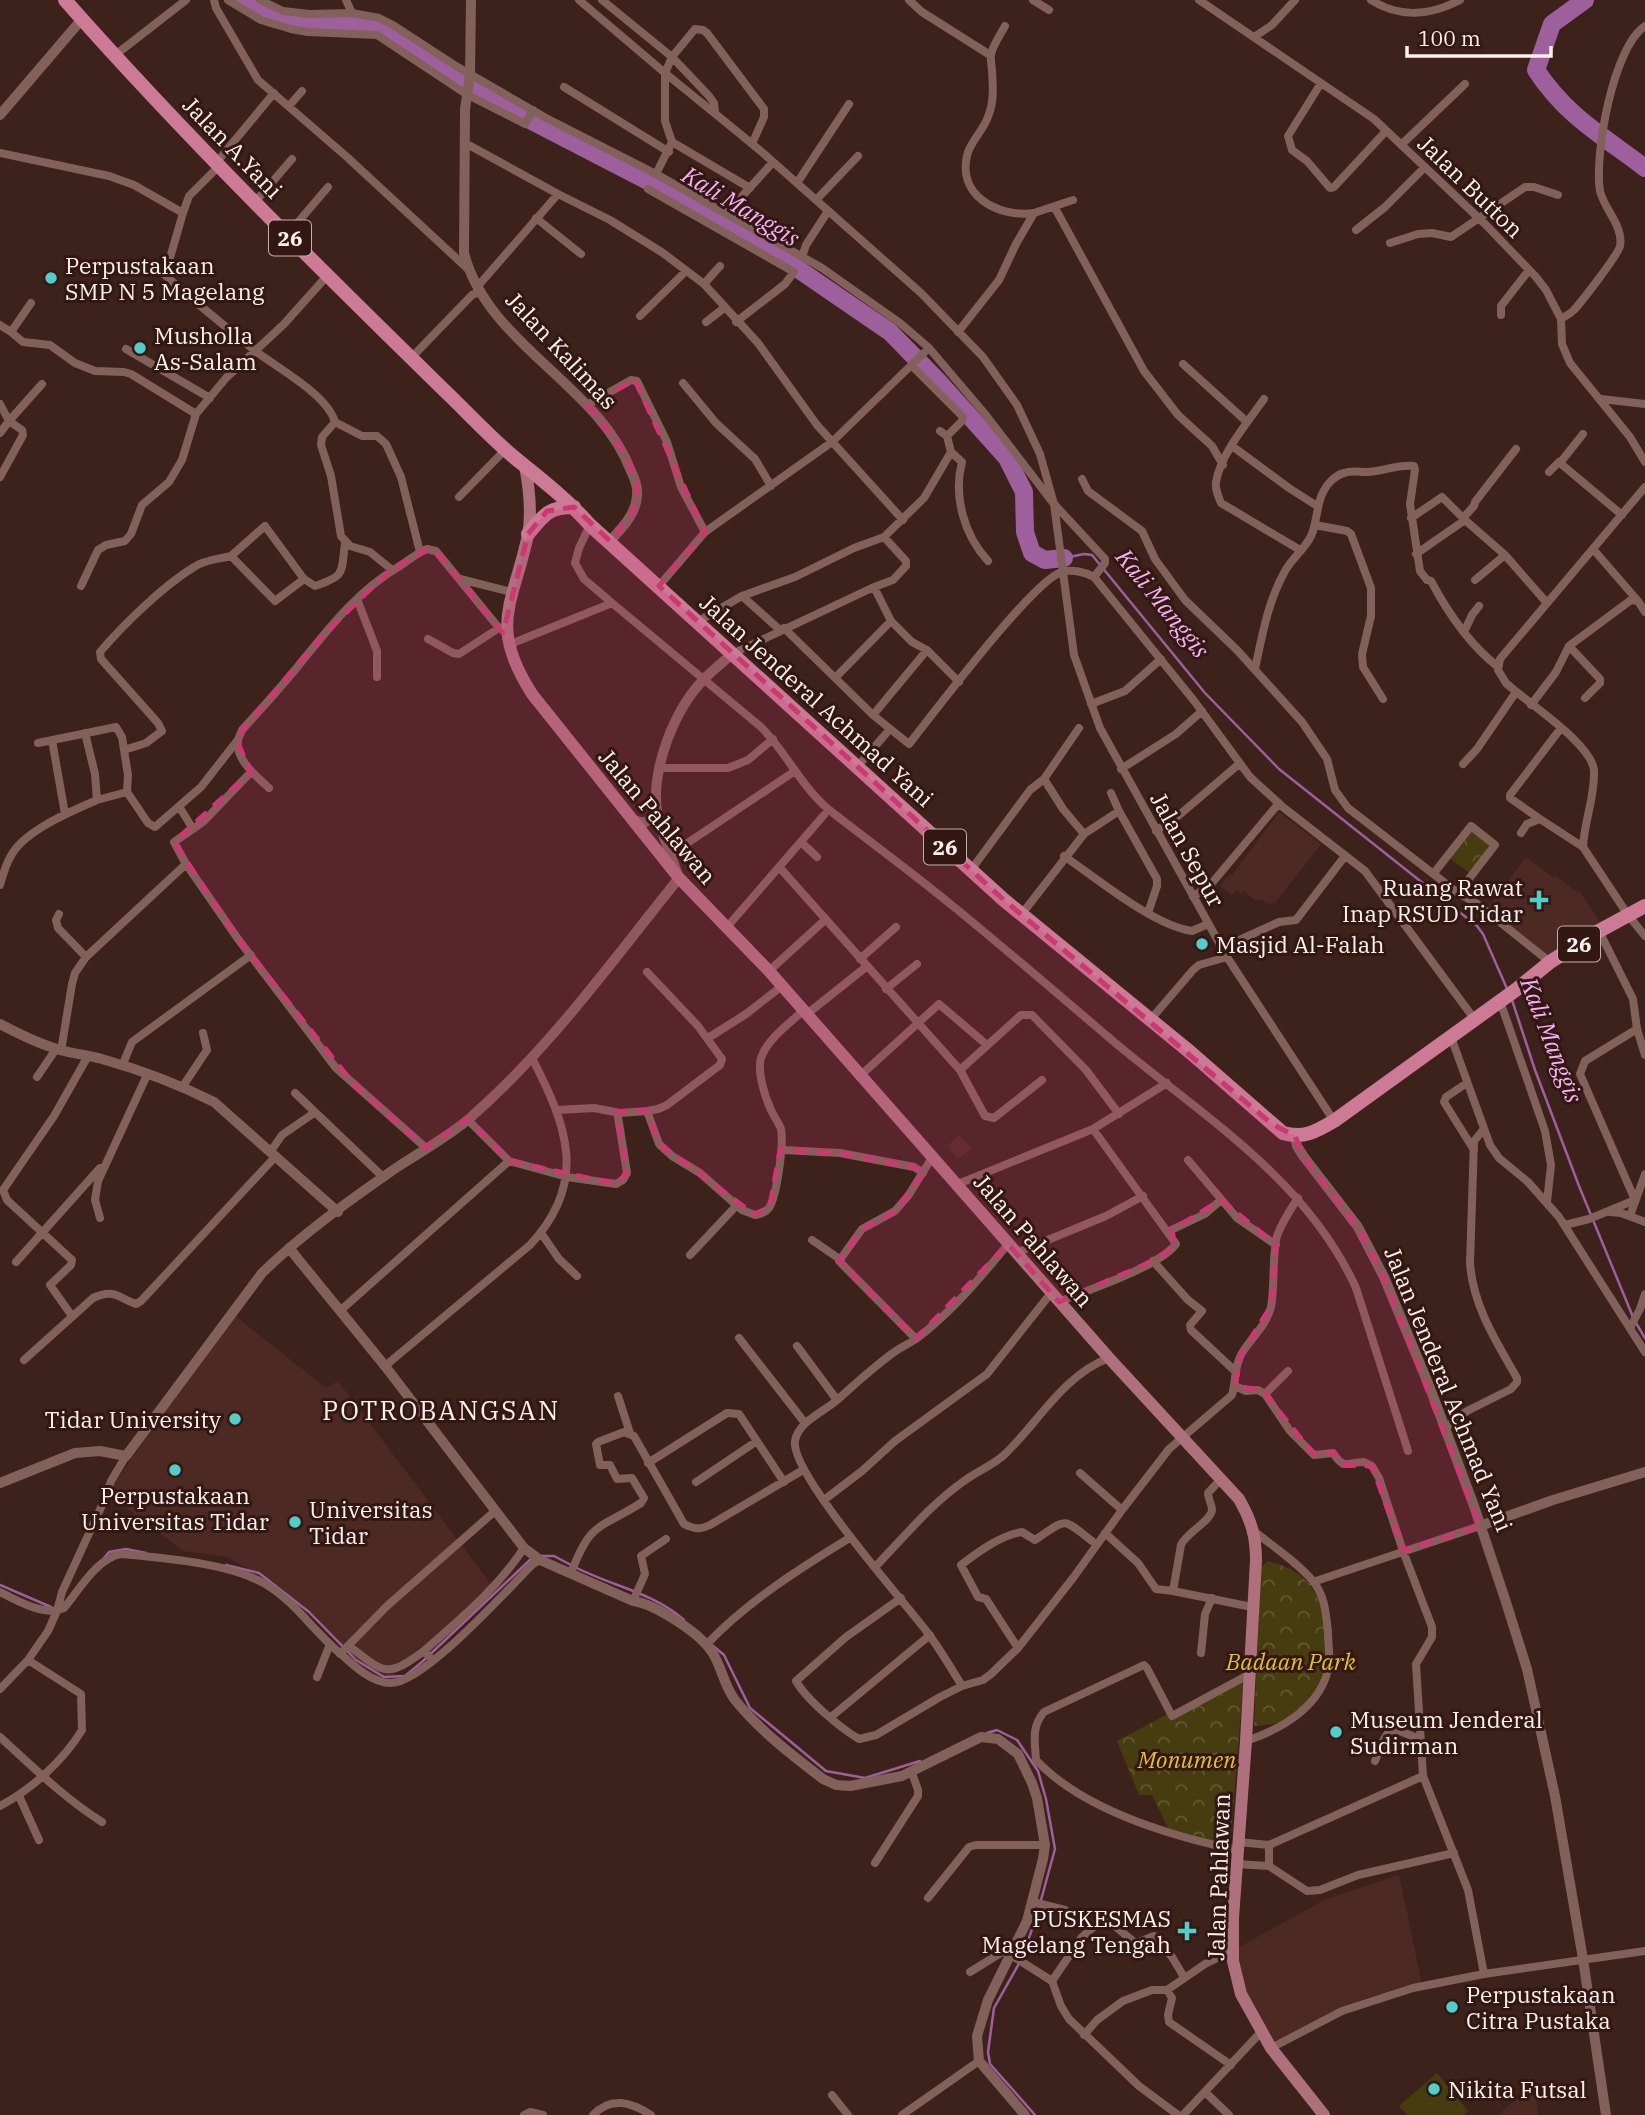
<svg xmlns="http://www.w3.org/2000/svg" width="1645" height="2115" font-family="'IBM Plex Serif',serif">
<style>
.built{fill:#4c2922}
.park{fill:url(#park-crowns)}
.pitch{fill:#463c10}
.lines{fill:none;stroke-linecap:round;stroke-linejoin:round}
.stream{stroke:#9e5f9d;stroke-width:2.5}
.river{stroke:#9e5f9d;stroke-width:18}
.street{stroke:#83615b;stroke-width:8}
.secondary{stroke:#83615b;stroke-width:10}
.primary{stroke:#af707e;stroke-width:12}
.highway{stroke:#cc7a95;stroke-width:14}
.marked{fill:#cb3971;fill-opacity:0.2;stroke:#cb3971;stroke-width:5;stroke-dasharray:14 9;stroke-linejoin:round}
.poi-dot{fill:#53cdc9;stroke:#331712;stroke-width:2.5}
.labels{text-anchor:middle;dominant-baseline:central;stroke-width:6;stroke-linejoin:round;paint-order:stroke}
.shield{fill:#331712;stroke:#c0b0ac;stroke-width:2}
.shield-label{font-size:21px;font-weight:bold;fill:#fdf1ee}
.street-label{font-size:23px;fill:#fdf1ee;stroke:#331712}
.poi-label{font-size:23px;fill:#fdf1ee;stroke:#331712;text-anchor:start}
.park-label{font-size:23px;font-style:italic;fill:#ddbf3d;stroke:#331712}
.water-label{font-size:24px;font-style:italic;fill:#f6b1f4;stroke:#331712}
.quarter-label{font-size:26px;letter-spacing:2px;fill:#fdf1ee;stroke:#331712}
</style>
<defs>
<pattern id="park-crowns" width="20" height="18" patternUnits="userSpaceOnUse" patternTransform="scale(1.75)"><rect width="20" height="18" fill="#463c10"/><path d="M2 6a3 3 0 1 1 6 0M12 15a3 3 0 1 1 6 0" fill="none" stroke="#625933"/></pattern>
</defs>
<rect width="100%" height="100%" fill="#3d211b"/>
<!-- built -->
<path class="built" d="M1279,812L1321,844L1275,903L1268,904L1262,900H1255L1243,891L1241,893L1237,890L1232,895L1220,886L1230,874L1232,875Z
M1526,857L1553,877L1555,875L1577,892L1579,890L1601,924L1551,960L1487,908Z
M959,1135L972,1149L958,1159L947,1146Z
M234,1315L326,1388L338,1381L493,1587L393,1676H376L354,1661L315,1617L259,1575L227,1557L183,1551L107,1493Z
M1399,1875L1422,1984L1367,1998L1334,2011L1274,2041L1248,1998L1242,1982L1237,1948L1324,1900Z
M1536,2093L1538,2115H1498L1515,2100Z"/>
<!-- park -->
<path class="park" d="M1471,831L1491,846L1470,873L1449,858Z
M1267,1561C1310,1571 1324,1596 1325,1638C1326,1672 1320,1697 1290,1717C1280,1724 1266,1725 1254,1726L1259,1612L1258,1572Z
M1244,1673L1230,1846L1168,1828L1152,1795H1139L1117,1741Z"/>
<!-- pitch -->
<path class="pitch" d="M1437,2073L1468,2111L1464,2115H1407L1399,2106Z"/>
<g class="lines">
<!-- stream -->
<path class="stream" d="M1064,558L1084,554L1092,555L1205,693L1279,769L1477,926L1483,934L1508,991
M1512,1000L1535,1070L1579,1186L1633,1317
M1636,1323L1645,1338
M541,1556H554L571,1565
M104,1558L109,1552L126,1549L146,1553
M226,1565L259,1573L309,1612L356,1660L384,1677L405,1676L422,1662L532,1558
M577,1568C612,1586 654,1593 684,1620
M0,1585L51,1607
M712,1645L724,1655L750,1708L826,1771L865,1778L920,1761
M987,1733L997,1730L1017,1740L1038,1771L1046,1799L1055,1849L1041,1900
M1035,2115L990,2064L988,2052L994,2008L1021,1960L1040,1907"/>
<!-- river -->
<path class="river" d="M244,0L272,18L316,25H361L380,28L526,118L735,226L890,332L938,381L1007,458L1024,492L1025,532L1032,553L1045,560L1064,558
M1585,0L1552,24L1536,70C1566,116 1603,136 1645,168"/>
<!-- street -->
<path class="street" d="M214,0L216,8L258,80L347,157L468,269
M228,0L261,20L291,29L308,32L377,35L466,94L525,124L533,110
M260,0L283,11L309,14L352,13L379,18L393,25L456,66L546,118L656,174L822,268L900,323L929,348L985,414L1054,504L1105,559V563L1094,577
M346,0L352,13
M579,0L665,73V121L672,142L656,174
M602,0L672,57L709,96L714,103L715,113
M909,0L922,12L990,55
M1033,0L1049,10
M1199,0L1374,119L1485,224L1536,277L1546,290L1561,319L1562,344L1570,363L1630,437L1645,462
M1371,0C1399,18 1430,16 1460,0
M1005,26C1001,34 992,46 991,55C990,60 992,66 992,71C993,85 994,101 989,114C985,128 973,139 968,152C955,195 998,218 1034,213
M1254,37L1272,25L1295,0
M114,56L186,0
M1321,83L1288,136L1292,150L1307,161L1330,188L1334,187L1386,131
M564,87L669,152
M289,106L302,91
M672,142L750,188
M465,143L558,194
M752,144L764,117V109L707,33L703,30L695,29L672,57L665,73C698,100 731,126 763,153L921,293L983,357L1017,405L1040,454L1054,504L1074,655L1100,728L1227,957L1334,1121
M1401,145L1465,84
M0,153L109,176L134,185L183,213L165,275C193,301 224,325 254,350C277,368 327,394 335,422L322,437L321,445L331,476L341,536L350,546L370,552L391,569
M216,163L274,93
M797,183L849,104
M648,189L794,272L785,284L736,322
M816,200L858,156
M255,202L292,159
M1055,208L1144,371L1178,415L1212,446L1223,465
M183,213L189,196L219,166
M726,214L773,162
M536,218L581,254
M1356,230L1385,207L1425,167
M287,235L328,187
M1390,243L1418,234L1432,233L1451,237L1525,187H1534L1558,195
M802,257L806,245L828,211
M704,284L720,266
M478,286L558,194L610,220L663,253L704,284L758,343L817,425L903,520
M1501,315V306L1529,270
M640,316L686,271
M1561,319C1565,316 1570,314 1574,310C1582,301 1618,255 1620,246C1624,227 1604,209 1600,191C1594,155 1613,47 1645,26
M706,322L724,308
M0,325L11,332L31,303
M11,332L23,342L50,345L75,363L95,371L124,372L131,374L196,414
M958,332L999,280L1016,244L1034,213L1073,200
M126,349L210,398
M411,358L472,295L481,291
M1183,364L1247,422
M912,366L963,417L962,421L947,436
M683,383L716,423L755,459L771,486
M1264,399C1249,420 1220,455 1216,482C1215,489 1218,496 1221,503L1300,550
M1601,399L1645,404
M0,404L9,421L0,433
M587,405L631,380L637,381L667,442L681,487L705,532
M335,422L362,436H377L386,444L401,477L420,552
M1583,434L1560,463L1622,515
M1232,446L1289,488L1317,506
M951,452L962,462C953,496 964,535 988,561
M1549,472L1559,462L1560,463
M0,477L23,435L22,430L9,421L42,384
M1082,479L1088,491L1142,531L1155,559L1185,600L1237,650L1302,722L1327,759L1335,790L1348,808L1458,893L1476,903L1550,962
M1645,487L1500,659L1498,670L1506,683C1526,702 1593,744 1594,771C1595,797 1584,822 1583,847L1628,915L1645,936
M459,497L505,450
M1411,518L1442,497L1465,520
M1463,518L1474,506L1475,502L1516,449
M590,525L579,548L575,563L584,579L612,603
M1315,525L1347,531L1351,534L1371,588V616L1362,654L1363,667L1383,699
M1593,549L1638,601
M1416,554L1465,520L1505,555L1547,603
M304,579L275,601L231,556L265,526L304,579L315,586C346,575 341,574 345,543
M460,579L511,592
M1475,580L1505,555
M81,586L98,550L106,545L125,541L131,534L142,505L169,482L182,460L196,414L226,378L284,324L327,276
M659,586L705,532L832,442L929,348
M874,587L893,580L906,566V561L884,537
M742,596L780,630
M357,599L377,651V677
M697,622L742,596L795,577L854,548L884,537L924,498L951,452L947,436L940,431
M784,628L873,715L909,744C933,714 1034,579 1062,572C1072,569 1085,572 1094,577L1195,702L1250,777L1284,808L1365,871L1475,1020
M1464,632L1472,615L1479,606
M428,639L453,653L459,654L499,628
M508,645L612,603L761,727C786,752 801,786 828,809C870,842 913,873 954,907C1008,951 1060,996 1113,1041C1202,1116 1306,1178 1356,1288L1408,1451
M1569,646L1600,679V683L1585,698
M732,654L874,587L891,621L912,642L927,650L959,682
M1255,669C1262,636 1268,601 1285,571C1292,558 1305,549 1311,536C1319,518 1315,497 1331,481C1334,478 1340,474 1344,473C1352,470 1359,472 1366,472C1382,472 1397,464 1414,466L1415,470L1410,504L1420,571L1427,580L1431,581C1448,613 1469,644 1497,666
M835,678L891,621
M1091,704L1125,691L1161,659
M1531,705L1556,672L1569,646L1631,600L1638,601L1645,612
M873,715L927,650
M52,740L65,814
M38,743L116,727L122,737L124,750L128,775L127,792L148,823L155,827L201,787L237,741
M124,750L146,743L162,731L158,723L101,659L100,652C124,624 163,586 194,567C204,560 219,559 231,556
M1463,764L1477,749L1516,692
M857,767L890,729
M660,768H728L748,760L773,739
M1121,769L1176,734L1202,711
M1044,779L1063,809L1084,834
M269,788C257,777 235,759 238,741C238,737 241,734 242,730C263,707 284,684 303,660C332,624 360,589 400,566C409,560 417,553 427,549L436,551L499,628L508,630
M1111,793L1119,811
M97,800L127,792
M180,808L193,829L174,842L186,864
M1540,819L1510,798V795L1561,728
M193,829L204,821L251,772
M1156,831L1178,816L1239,764
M1521,833L1527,824L1540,819L1583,847
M801,842L817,857
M671,854L795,771
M1064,856C1096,878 1154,926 1192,931L1208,924
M780,868L960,1070
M971,870L1030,790L1044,779L1079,728
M1434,873L1471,826L1495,845L1458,893
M0,885C3,874 6,863 12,854C26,830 72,811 97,800L95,774L85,733
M1193,897L1212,883L1279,803
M59,914L56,920L58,928L86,957
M1021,915L1084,834L1119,811L1157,879V886L1148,913
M727,927L824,815
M1222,948L1279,922L1296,920L1345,856
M860,959L896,927
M769,971L826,919
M886,989L917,964
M1500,1001L1545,1131L1551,1165L1547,1202
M807,1014L866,967
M1151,1019L1193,970L1199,965L1227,957
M1637,1029L1645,1055
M1451,1037L1490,1145L1499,1158L1528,1182L1559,1217L1645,1352
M708,1038L746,1014L782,986
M61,1051L72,984L75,973L86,957L186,864L238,939L336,1068L426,1148
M122,1066L132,1042L251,955
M861,1075L939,1004L987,1045
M37,1077L56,1049
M1042,1080L994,1118L985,1116L960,1070L1021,1015H1032L1086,1070L1119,1114
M1467,1083L1446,1097L1444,1102L1474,1150
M183,1086L207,1050L203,1033
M295,1093L383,1177
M557,1110L594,1108L620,1113
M647,1111L658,1109L667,1105L720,1065L722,1059L698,1026L647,972
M468,1120L509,1161L567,1177L616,1184L623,1180L627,1173L618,1117L620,1113L647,1111L659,1144L672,1156L700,1173L742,1210L755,1215C760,1214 765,1213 769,1208C777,1196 784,1143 781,1129C779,1123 774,1117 771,1110C765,1097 757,1072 761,1058C767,1039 790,1023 804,1010
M783,1150L840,1153L914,1167L923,1173
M271,1151L282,1135L314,1113
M1188,1160L1237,1218L1276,1245
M958,1184L1093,1129L1167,1083
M1610,1212L1621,1213L1645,1222
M1630,1216L1645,1174
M100,1218L95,1200L98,1181L148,1073
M1565,1225L1589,1219L1635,1200L1580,1074L1585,1061L1637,1029L1633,999L1599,931
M1169,1231L1205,1214L1221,1200
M541,1233L559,1259L577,1276
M812,1240L841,1260
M1016,1253L1106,1216L1143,1196
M690,1255L737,1205
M1153,1261L1188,1300L1202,1311L1190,1325L1191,1330L1235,1371
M16,1262L100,1168
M1059,1302C1087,1290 1159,1267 1176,1244L1093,1129
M341,1310L509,1161
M72,1316L50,1285L71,1265L72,1260L7,1200L3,1190L54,1116L88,1056
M1630,1328L1640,1309L1645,1294
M739,1338L805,1423
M916,1339L839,1261L862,1229L895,1211L908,1196L933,1156
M797,1346L837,1400
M24,1360L93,1298C115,1288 118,1298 136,1304L141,1301L276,1156
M385,1366L530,1245C589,1182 567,1126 532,1058
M1235,1386L1246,1391L1258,1390L1265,1394L1290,1431L1314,1455L1333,1453C1345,1471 1347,1462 1364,1462L1372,1466L1379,1478L1403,1551L1432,1627V1637L1416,1664L1423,1776
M1265,1394L1288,1371
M618,1396L630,1433
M1444,1429L1467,1411L1511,1389L1517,1382V1378C1496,1341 1473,1306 1470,1263L1474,1141L1484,1129
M648,1463L727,1413L739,1414L784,1482
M1080,1473L1122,1510
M1221,1479L1208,1493C1208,1499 1212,1504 1212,1510C1211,1521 1186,1533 1181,1545L1173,1591L1252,1607
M696,1482L757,1441
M824,1500L862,1471L895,1441L987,1374L1051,1293
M1105,1533L1138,1563L1156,1589L1173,1591
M876,1566C904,1537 931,1504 964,1481C977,1471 992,1466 1004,1455C1038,1423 1063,1375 1109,1358
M571,1573C591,1521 598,1530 641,1503L644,1498L632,1478L617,1479L610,1465H600L596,1444L598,1442L624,1432L634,1436L684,1524C694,1529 700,1530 710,1525L803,1470
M1313,1582L1480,1526
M0,1592C17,1601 46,1617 64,1608C79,1590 97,1558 121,1554C163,1558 231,1563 267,1585C295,1602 315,1633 341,1654C354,1666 372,1683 391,1683C424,1683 508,1589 533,1564L540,1560
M901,1598L846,1637L796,1681C806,1699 840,1728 859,1739L876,1735L940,1697L962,1686L983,1680L991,1674L1018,1648L1073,1578L1122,1510L1169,1449L1232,1395C1236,1381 1234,1366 1242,1353C1252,1337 1266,1326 1271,1307C1275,1286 1272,1254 1277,1236C1282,1222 1290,1210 1298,1198
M633,1601L645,1574L641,1556L666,1539
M706,1645C748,1601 799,1569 851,1537
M349,1646C384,1673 386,1679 424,1651L432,1660
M1018,1648L986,1599L978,1597L961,1565C978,1552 1001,1535 1022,1532L1035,1540C1068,1518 1061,1517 1092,1541
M424,1651C461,1618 496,1590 524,1548
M1201,1653L1205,1614L1212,1598
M340,1654L387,1606L495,1511
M317,1677L330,1644
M962,1686C951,1668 940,1649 927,1632C903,1600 790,1473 795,1441C798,1422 823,1412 836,1401C853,1386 870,1370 889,1356C897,1349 907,1345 916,1339C951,1313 981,1277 1009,1243
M0,1689L28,1660L48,1631L57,1611L62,1592L104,1501L111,1481L126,1456
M831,1717L930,1635
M0,1737C33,1767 64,1798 102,1822
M1246,1741C1282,1729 1323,1706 1329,1664C1330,1654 1328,1642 1328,1632C1326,1614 1325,1596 1313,1581C1297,1562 1274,1547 1255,1532
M1375,1761L1384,1739L1389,1731L1397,1730L1420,1739
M19,1796L39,1840
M0,1806C32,1789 63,1761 82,1730L81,1694L28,1660
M1269,1845L1423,1776L1468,1890L1484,1974
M1237,1850C1171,1836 1084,1811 1036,1760C1035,1742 1031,1727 1044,1712L1144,1665L1147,1668L1172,1716L1250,1674
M875,1863L918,1796V1790L912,1773
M1236,1864L1269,1866V1845L1238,1842
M1269,1866L1307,1891L1320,1890L1358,1875L1454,1853
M928,1898L969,1847L976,1845H1045
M1033,1902L1065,1910
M1011,1955L1052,1981
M970,1972L1017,1943
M1167,1990L1172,1998L1168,2015L1169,2022L1231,2065
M1084,2035L1097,2020L1123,2001L1152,1990H1167L1205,1964L1232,1951
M1271,2048L1342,2011L1413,1988L1484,1974L1645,1951
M1205,2092L1229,2115
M832,2095L848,2115
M524,2115L530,2112L543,2115
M593,2115C611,2096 631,2102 651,2115
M902,2115L979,2061
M1178,2115L1139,2086L1069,2019L1061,2006L1052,1981L1082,1937L1102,1920C1117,1924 1123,1935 1136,1943L1154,1936L1172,1957L1184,1977
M1183,2115L1262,2031"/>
<!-- secondary -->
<path class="secondary" d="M471,0L470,75L465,109L464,253C487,344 598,384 631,471C635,479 638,487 637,496C636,514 622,528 610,541
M0,115L82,19
M634,820L644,823L652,818L657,812
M0,1024C19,1034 39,1044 60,1050C74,1054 88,1055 102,1059C141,1070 178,1084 214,1102L338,1212
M1295,1136L1297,1146L1304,1157L1358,1227L1384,1277L1430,1388L1474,1506L1505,1599L1527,1669L1555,1796L1583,1959L1606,2115
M289,1248L385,1366L524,1548L540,1560L633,1601C655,1604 700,1633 712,1652C722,1667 724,1686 735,1700C759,1730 793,1756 823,1779L836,1785L850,1786L902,1776L981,1737L998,1739L1018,1754L1032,1783L1037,1798L1045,1845L1043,1859L1027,1921L988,2000L977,2036L979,2061L1025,2115
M0,1483L75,1453L100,1451L126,1456L262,1273C302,1234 350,1200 396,1168C420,1152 448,1137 470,1118C551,1047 612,961 679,878C672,857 661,834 657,812C651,769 674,710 704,679C713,670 723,662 732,654
M1480,1526L1553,1500L1645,1472"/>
<!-- primary -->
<path class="primary" d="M525,466C529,487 532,513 528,535C513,605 488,625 532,694L679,878L769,971L1109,1358L1239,1499C1251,1520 1256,1536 1256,1560L1246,1741L1233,1918V1961L1241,1994L1271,2048L1324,2115"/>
<!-- highway -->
<path class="highway" d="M65,0C186,137 316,265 446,392C469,414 491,438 515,458C541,479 568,500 590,525L1004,900L1190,1052L1283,1133C1304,1139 1317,1131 1334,1121L1517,989L1550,962L1599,931L1645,906
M528,534C544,515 548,507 574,507"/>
</g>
<!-- marked area -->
<path class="marked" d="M635,380L705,532L659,586L1004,900L1272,1124L1295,1136L1304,1157L1358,1227L1384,1277L1480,1526L1403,1551L1372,1466L1342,1465L1333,1452L1314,1455L1262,1390L1235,1386L1241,1354L1271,1306L1276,1245L1221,1200L1172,1230L1175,1247L1153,1261L1059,1302L1008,1244L916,1339L839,1261L862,1229L895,1211L925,1170L840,1153L780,1150L770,1206L755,1215L659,1144L647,1111L617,1112L627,1173L616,1184L509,1161L468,1119L426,1148L355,1086L238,939L174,842L251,772L237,741L242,730L321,637L391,569L427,549L436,551L503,633L528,534L547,511L574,507L610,541L633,512L637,485L624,452L587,405Z"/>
<!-- markers -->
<g class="poi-dot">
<circle cx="51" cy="278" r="7"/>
<circle cx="140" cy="348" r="7"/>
<path d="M1535.5 889.5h7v7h7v7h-7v7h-7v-7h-7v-7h7z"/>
<circle cx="1202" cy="944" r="7"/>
<circle cx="235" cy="1419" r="7"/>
<circle cx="175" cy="1470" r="7"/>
<circle cx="295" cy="1522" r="7"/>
<circle cx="1336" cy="1732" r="7"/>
<path d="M1183.5 1920.5h7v7h7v7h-7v7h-7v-7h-7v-7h7z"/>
<circle cx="1452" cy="2007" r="7"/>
<circle cx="1434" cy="2089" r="7"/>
</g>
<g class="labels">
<!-- shield labels -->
<g class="shield">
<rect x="269" y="220.5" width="42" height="35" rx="5"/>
<rect x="924" y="829.5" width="42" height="35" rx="5"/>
<rect x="1558" y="926.5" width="42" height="35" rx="5"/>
</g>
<g class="shield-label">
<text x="290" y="238">26</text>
<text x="945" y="847">26</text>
<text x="1579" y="944">26</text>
</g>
<!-- street labels -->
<g class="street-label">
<text transform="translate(233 147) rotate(46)">Jalan A.Yani</text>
<text transform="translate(1471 186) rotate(44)">Jalan Button</text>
<text transform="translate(562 350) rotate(47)">Jalan Kalimas</text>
<text transform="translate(817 700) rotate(42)">Jalan Jenderal Achmad Yani</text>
<text transform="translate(658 816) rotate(50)">Jalan Pahlawan</text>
<text transform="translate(1188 849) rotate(61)">Jalan Sepur</text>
<text transform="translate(1034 1240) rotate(49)">Jalan Pahlawan</text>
<text transform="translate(1449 1389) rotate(68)">Jalan Jenderal Achmad Yani</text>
<text transform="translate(1218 1877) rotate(-88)">Jalan Pahlawan</text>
</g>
<!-- poi labels -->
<g class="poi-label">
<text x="65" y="265">Perpustakaan<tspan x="65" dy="26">SMP N 5 Magelang</tspan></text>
<text x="154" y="335">Musholla<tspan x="154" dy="26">As-Salam</tspan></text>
<text x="1523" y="887" text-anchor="end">Ruang Rawat<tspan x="1523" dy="26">Inap RSUD Tidar</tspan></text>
<text x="1216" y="944">Masjid Al-Falah</text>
<text x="221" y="1419" text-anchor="end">Tidar University</text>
<text x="175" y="1495" text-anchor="middle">Perpustakaan<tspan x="175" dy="26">Universitas Tidar</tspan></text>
<text x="309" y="1509">Universitas<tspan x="309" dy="26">Tidar</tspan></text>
<text x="1350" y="1719">Museum Jenderal<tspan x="1350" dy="26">Sudirman</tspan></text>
<text x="1171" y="1918" text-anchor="end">PUSKESMAS<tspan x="1171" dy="26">Magelang Tengah</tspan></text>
<text x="1466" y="1994">Perpustakaan<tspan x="1466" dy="26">Citra Pustaka</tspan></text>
<text x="1448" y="2089">Nikita Futsal</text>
</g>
<!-- park labels -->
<g class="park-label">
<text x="1291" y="1661">Badaan Park</text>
<text x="1187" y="1759">Monumen</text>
</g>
<!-- water labels -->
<g class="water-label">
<text transform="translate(741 206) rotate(31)">Kali Manggis</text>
<text transform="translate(1163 603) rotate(51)">Kali Manggis</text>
<text transform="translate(1552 1040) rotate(69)">Kali Manggis</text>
</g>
<!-- quarter labels -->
<g class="quarter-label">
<text x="441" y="1410">POTROBANGSAN</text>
</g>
</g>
<!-- scale -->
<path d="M1407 46v10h144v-10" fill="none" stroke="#fdf1ee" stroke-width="3.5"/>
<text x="1418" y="46" font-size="21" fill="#fdf1ee" stroke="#331712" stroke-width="5" paint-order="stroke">100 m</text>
</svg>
